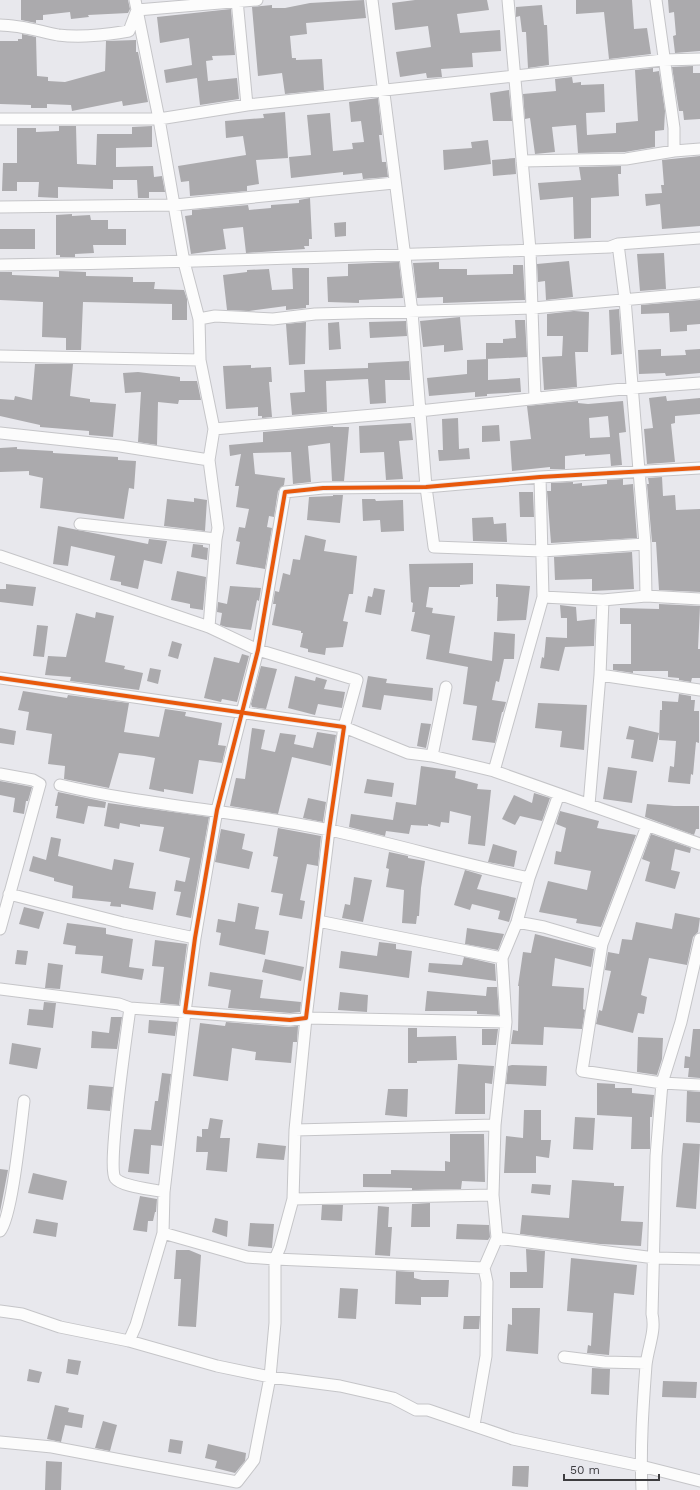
<svg xmlns="http://www.w3.org/2000/svg" width="700" height="1490" font-family="'Work Sans',sans-serif">
<style>
.building{fill:#abaaad;fill-rule:evenodd}
.lines{fill:none;stroke-linecap:round;stroke-linejoin:round}
.minor-casing{stroke:#c5c5c8;stroke-width:13}
.minor{stroke:#fcfcfc;stroke-width:11}
.cycleway-casing{stroke:#e7e7ee;stroke-width:6}
.cycleway{stroke:#e8590c;stroke-width:4}
</style>
<rect width="100%" height="100%" fill="#e8e8ed"/>
<!-- building -->
<path class="building" d="M21,0H128L130,9L128,13L88,15L89,17L71,19L70,12L43,15V20H36V23L21,20Z
M364,0L366,18L306,23L307,34L290,36L292,58H296V60L322,59L324,90L285,94L282,73L258,76L252,7L272,5V8H285L310,3Z
M415,0H487L489,10L457,14L460,33L500,30L501,51L472,53L473,67L441,69L442,77L427,78L426,73L400,77L396,52L431,47L428,26L395,30L392,3Z
M576,0H632L634,29L647,28L651,54L609,59L604,12L576,14Z
M668,0H700V51L675,53L673,36L676,35L674,12L669,13Z
M542,5L544,25H547L549,65L528,68L526,32H522L520,16L516,17V7Z
M231,9L235,55L212,56L213,60L206,61L208,81L237,78L239,99L200,105L197,78L166,83L164,70L192,65L189,38L160,43L157,17Z
M22,34L36,37L37,76L48,77V81L65,82L105,71L106,41L136,40V52H138L148,102L123,106L122,101L72,111L71,105L47,104V108H31V105L0,104V41H18V39H22Z
M693,66V73H700V119L684,120L683,111H679L672,67Z
M653,68V72L659,71L665,111L664,130L655,131V147L625,152L578,153L576,125L552,127L555,152L535,154L530,118L525,119L523,94L556,91L555,79L572,77L573,83L581,82V85L604,84L605,112L586,113L587,135L616,133V123L638,121L635,70Z
M509,90L512,121H493L490,93Z
M378,98L382,135H379L382,162H386L388,177L363,179L362,173L343,175V172L291,178L289,157L311,155L307,115L330,113L333,151L353,149L352,143L364,142L361,121L351,122L349,102Z
M285,112L288,158L256,160L259,184L247,186V191L190,196L189,181L181,182L178,166L246,155L243,136L226,138L225,121L264,118L263,114Z
M59,126H76L77,164L96,165L97,134H132V127L152,126V147L116,148V167L153,166L154,177L162,176L165,192H149V198H138L137,180H113V189L58,187V198L38,197L39,182H17V191H2L3,163H17V128H36V132L59,131Z
M488,140L491,164L444,170L443,150L472,148L471,142Z
M700,156V226L662,229L660,204L646,206L645,194L662,193L661,185H664L662,160Z
M515,158L516,174L493,176L492,160Z
M621,166V174H618L619,196L591,198V238L574,239L573,197L540,200L538,183L581,180L579,167Z
M310,198L312,239H309V246H304L305,249L246,253L243,227L223,229L226,249L191,254L185,216L192,215V210L248,205L249,210L271,208V205L299,203V200Z
M72,214V216L90,215L91,220H108V229H126V245H93L94,253L75,254V257H60V255H56V215Z
M346,222V236L335,237L334,223Z
M0,229H35V249H0Z
M664,253L666,289L640,291L637,254Z
M569,261L573,297L546,300L545,281L538,282L537,264Z
M399,262L403,298L359,300V303L328,302L327,277L348,276V264Z
M439,262V269H467V275L513,274V265H523L525,300L443,303V297L417,298L413,263Z
M292,268H309V305H306V308L286,310V306L249,311L227,310L223,275L247,272V270L269,269L272,290L293,289Z
M59,271L86,272V276L133,277V282H155L154,289L184,290L187,299V320H172V304L83,302L81,350H66V338L42,337L43,302L0,300V272H12V275L59,277Z
M700,300V324L687,325V331L670,332L669,313L641,314V305Z
M619,309L622,354L611,355L609,310Z
M574,311L589,312L588,352H575L577,387L544,390L542,357L562,356L563,336H547V314Z
M460,317L463,350L444,352V345L423,347L420,321Z
M515,320H525L527,357L486,359V343H503V339L516,338Z
M406,321L407,336L370,338L369,322Z
M306,322L305,364L289,365L286,324Z
M339,322L341,349L329,350L328,323Z
M661,349V356L686,355L685,350L700,349V373L666,376L665,373L639,374L638,350Z
M488,359V380L520,378L521,392L487,394V396L475,397V392L429,396L427,378L467,374V360Z
M409,361L410,380H385L386,403L370,404L368,379L326,381L327,412L292,415L290,393L305,392L304,370L368,368V363Z
M35,364H73L70,396L90,399V402L116,404L113,437L89,435V431L40,427V425L0,416V399L14,400L15,396L32,400Z
M251,365V368L271,367L272,382H269L272,417L262,418V416H258V407L226,409L223,366Z
M138,372L180,377V381H197L201,400H179L178,404L158,402L157,445L138,442L141,392L125,393L123,373Z
M666,396L667,401L700,398V414L675,416V423L671,424L675,462L647,464L644,429L653,428L649,398Z
M578,401V403L588,404L623,401L626,432L619,433L622,465L611,466L610,454L585,456V454L565,456V469H550V467L512,471L510,441L531,439L527,406ZM608,416L610,437L590,438L589,418Z
M458,418L459,449L469,448L470,459L439,461L438,450H443L442,419Z
M411,423L413,440L399,441L403,479L386,480L384,452L360,453L359,426Z
M499,425L500,441L482,442V426Z
M333,426V427H349L344,481H332L330,443L308,446L311,482L293,484L291,452L253,453L255,474L285,478L284,485L278,491L274,517L269,516L267,527L272,528L265,569L236,564L240,542L236,541L239,527L245,528L249,509L236,507L239,486H235L241,454L230,456L229,445L263,442V432Z
M17,447V449L53,451V453L118,457V460L136,461L134,489L129,488L124,519L40,508L43,478L29,475V471L0,472V448Z
M662,477L663,496L675,495L676,510L700,509V592L659,590L656,542H652L647,484H649L648,478Z
M623,479V485L633,484L637,538L551,543L547,491H551V483L573,482V484L582,483V486L607,484V480Z
M519,492H533L534,517H520Z
M333,495H343L340,523L307,520L309,497L333,496Z
M194,498L207,500L205,531L164,526L167,499L194,502Z
M362,499H375L376,501L403,500L404,531L381,532L380,520L363,521Z
M493,517L494,524L506,523L507,542L473,541L472,518Z
M58,526L148,544L149,539L167,541L162,564L144,560L138,589L121,585V582L110,580L115,556L71,546L68,566L53,564Z
M305,535L326,540L324,551L357,556L353,594H349L343,621L348,622L343,647L326,648L325,655L308,652V649L300,647L303,633H301V631L272,625L276,604H273L275,591L279,592L283,573L290,575L293,559L300,560Z
M193,544L203,545V547L208,548L207,560L191,557Z
M632,552L634,589L592,591V579L555,580L554,557Z
M473,563V584L460,585V587H429L426,607L433,608L432,613L455,616L449,653L492,661L494,632L515,634L514,659H504L499,682L496,681L492,700L506,702L503,712H502L495,743L472,740L477,706L463,704L468,667L426,659L430,635L411,631L415,612H412L413,603L411,602L409,564Z
M177,571L206,577L203,610L190,608V604L171,600Z
M6,584L36,587L33,606L0,602V589H6Z
M496,584L530,586L526,620L497,621L498,597H496Z
M230,586L261,588L259,601L257,600L251,630L226,627L220,625L222,613L217,612L218,602L227,604Z
M374,588L385,590L381,615L365,612L368,596L372,597Z
M659,604L700,606L698,649H700V678H692L691,682L679,680V678L668,677V671H633V673L613,670V664H631V624H620V608L659,609Z
M560,605L576,607L577,621L595,619L594,646L565,647L559,671L540,668L542,657L544,658L546,637L567,638V618H561Z
M96,612L114,616L105,662L125,666L124,669L143,673L139,690L70,681L71,677L45,675L48,656L66,657L76,613L95,618Z
M37,625L48,626L44,657L33,656Z
M172,641L182,644L178,659L168,656Z
M242,654L249,656L237,702L222,699L221,702L204,698L214,657L239,663Z
M261,666L277,669L266,709L252,707L251,704Z
M150,668L161,670L158,684L147,681Z
M295,676L315,681L316,677L327,680L324,689L345,692L342,708L318,704L315,715L288,708Z
M368,676L387,679L386,683L433,688L432,701L384,695L381,710L362,707Z
M23,691L67,698L68,695L129,703L124,732L159,737L165,709L186,712L185,716L222,723L218,745L226,746L222,763L199,760L193,794L164,789V792L149,789L155,758L144,756L119,753L109,788L64,779L65,766L48,764L52,734L26,730L29,712L18,710Z
M679,694L691,696V700H695L694,711H699V743L696,742L693,775L691,774L690,784L668,782L670,766L674,767L676,741L659,740L660,710H662V701L678,702Z
M538,703L587,705L584,750L560,747L562,731L535,728Z
M421,723L431,724L426,748L417,746Z
M629,726L659,733L653,762L631,758L634,740L626,739Z
M0,728L16,731L14,745L0,743Z
M252,728L265,730L261,749L275,752L280,733L296,735L294,744L313,748L317,732L336,735L331,766L292,757L278,814L230,806L236,778L245,779Z
M421,766L456,771L455,778L478,784L477,789L491,790L485,846L468,844L471,816L450,811L449,823L441,822L440,827L428,824V826L411,825L409,834L386,831L385,836L349,827L351,814L393,820L396,802L416,805Z
M608,767L637,771L632,803L603,799Z
M367,779L394,783L392,797L364,793Z
M0,781L32,787L28,801H26L24,814L13,812L15,798L0,795Z
M58,792L106,802L105,808L88,806L84,824L56,818L58,806H55Z
M534,793L550,798L542,821L520,816L515,825L502,819L514,795L532,803Z
M308,798L326,802L323,822L303,818Z
M108,803L209,817L191,918L176,915L181,892L174,891L176,880L185,882L190,858L159,851L164,827L140,824V827L120,823L119,829L104,826Z
M647,804L674,806H699V829H696L694,835L645,817Z
M560,811L599,821L597,828L636,835L601,927L576,923L577,919L539,912L548,881L587,890L591,871L554,864L556,851L561,852L566,828L556,824Z
M278,828L321,836L318,866L307,864L300,900L305,901L302,919L279,915L283,894L271,892L278,857L273,856Z
M221,829L245,834L242,849L253,852L249,869L215,862Z
M651,834L691,848L690,853L675,849L671,870L680,872L675,889L645,881L650,862L642,859Z
M51,837L61,839L58,856L112,870L114,859L134,863L129,888L156,892L153,910L121,904V907L110,906L111,902L72,898L73,886L54,881V878L29,871L33,856L46,860Z
M493,844L517,851L514,867L488,862Z
M389,852L408,856V858L425,861L421,888L419,916H417L416,924L402,923L404,890L386,887L389,869L386,868Z
M465,870L482,875L477,889L516,898L509,922L498,919L500,911L472,904L470,910L454,905Z
M354,877L372,880L363,922L342,918L345,904L350,905Z
M238,903L259,907L255,929L269,931L265,955L219,945L221,933L216,932L218,919L235,922Z
M24,907L44,912L39,929L19,924Z
M675,913L700,918L698,932L693,937L687,965L649,958L641,995L647,997L644,1014L638,1013L633,1033L596,1024L599,1010L602,1011L611,971L605,970L608,952L619,954L622,939L632,940L636,922L672,929Z
M67,923L106,928V934L133,939L129,967L144,969L142,980L101,973L103,956L75,954L76,946L63,944Z
M467,928L491,932L504,934L498,950L465,944Z
M535,934L594,949L591,967L555,958L552,986L584,988L583,1009L585,1010L582,1029L544,1027L543,1045L511,1044L513,1030L518,1031L519,986H518L523,952L531,953Z
M155,940L187,944L179,1005L160,1003L164,967L152,966Z
M379,942L396,944V949L412,951L409,978L339,968L341,951L377,956Z
M17,950L28,951L26,965L15,964Z
M464,957L495,964L496,981L428,972L429,963L462,965Z
M265,959L304,967L301,981L262,972Z
M48,963L63,965L60,989L45,988Z
M210,972L263,980L260,998L301,1002L300,1012L290,1013L228,1008L231,990L208,986Z
M487,987H497L499,1015L477,1014V1011H425L427,991L486,996Z
M340,992L368,995L367,1012L338,1010Z
M44,1002L56,1003L53,1028L27,1025L29,1009L43,1010Z
M111,1017H122L117,1049L91,1048L92,1031L109,1033Z
M149,1020L177,1022L175,1036L148,1033Z
M226,1022L289,1027L298,1026L297,1042H293L291,1063L255,1060L256,1052L232,1048L228,1081L193,1076L200,1023L225,1026Z
M408,1028H417V1037L456,1036L457,1060L417,1061V1063H408Z
M482,1029H498L496,1045H482Z
M693,1029H700V1078L688,1077L689,1068H684L685,1056L690,1057Z
M638,1037L663,1038L662,1059L657,1075L637,1072Z
M12,1043L41,1048L37,1069L9,1064Z
M458,1064L494,1066L492,1084L485,1083V1114H455Z
M512,1065L547,1066L546,1086L506,1084L508,1066Z
M162,1073L171,1074L162,1146L151,1145L149,1174L128,1172L134,1129L151,1130L155,1101H158Z
M597,1083L615,1084V1088H632V1093L654,1095L652,1117H650V1149H631L632,1117L597,1115Z
M89,1085L113,1087L110,1111L87,1109Z
M388,1089H408L407,1117L385,1115Z
M687,1091L700,1092V1123L686,1122Z
M524,1110H541V1140H551L549,1158L536,1156V1173H504L506,1136L523,1138Z
M575,1117L595,1118L593,1150L573,1149Z
M210,1118L223,1120L220,1138H230L227,1172L206,1170L208,1152H196L197,1136L202,1137V1129H208Z
M450,1134H484L485,1182L462,1181L461,1189L412,1190V1188L363,1187V1174H391V1170L445,1171V1161L450,1162Z
M258,1143L286,1146L284,1160L256,1158Z
M683,1143L700,1144L696,1209L676,1207Z
M0,1169L8,1170L0,1212Z
M33,1173L67,1181L63,1200L28,1193Z
M572,1180L614,1183V1186H624L621,1221L643,1222L641,1246L600,1244L520,1234L522,1215L569,1218Z
M532,1184L551,1185L550,1195L531,1193Z
M140,1196L157,1199L156,1212H155L153,1221H148L147,1232L133,1230Z
M430,1203V1227H411L412,1204Z
M322,1205H343L342,1221L321,1220Z
M378,1206L389,1207L388,1227H392L390,1256L375,1255Z
M215,1218L228,1221L227,1237L212,1232Z
M36,1219L58,1223L56,1237L33,1233Z
M250,1223L274,1224L272,1248L248,1246Z
M457,1224L489,1225L490,1237L488,1240L456,1239Z
M526,1249L545,1251L543,1288H510V1272H527Z
M176,1250H189L201,1255L196,1327L178,1326L181,1279H174Z
M571,1258L637,1265L634,1295L614,1293L609,1355L587,1353L588,1345L591,1346L593,1313L567,1311Z
M396,1271L414,1272V1278L422,1280H449L448,1297H421V1305L395,1304Z
M340,1288L358,1289L356,1319L338,1318Z
M512,1308H540L538,1354L506,1351L508,1324L512,1325Z
M464,1316H480L479,1329H463Z
M68,1359L81,1361L78,1375L66,1373Z
M592,1368L610,1369L609,1395L591,1394Z
M29,1369L42,1372L39,1383L27,1381Z
M663,1381L697,1382L696,1398L662,1397Z
M55,1405L69,1408L68,1412L84,1415L82,1428L65,1425L61,1442L47,1439Z
M103,1421L117,1425L110,1451L95,1448Z
M170,1439L183,1441L181,1454L168,1452Z
M208,1444L246,1453L245,1461L235,1473L215,1468L217,1461L205,1458Z
M46,1461L62,1462L61,1490H45Z
M513,1466H529L528,1487L512,1486Z"/>
<g class="lines">
<!-- minor casing -->
<g class="minor-casing">
<path id="minor" d="M237,0L247,105
M372,0L412,312L426,487L434,547L542,551L645,544
M508,0L530,250L535,398
M656,0L674,128V151
M0,25C20,25 38,31 58,35C82,38 105,35 129,31L137,10L257,0
M0,119H159L247,105L663,60L700,59
M522,161L626,159L674,151L700,149
M0,207L175,205L394,183
M618,244L625,299L645,544L646,596
M0,265C203,262 407,255 610,247L618,244L700,238
M199,319L215,316L273,319L315,314L533,308L700,293
M0,356L200,360
M214,429L419,411L632,388L700,383
M0,433L120,446L209,460
M80,524L216,539L218,528L209,460L214,429L200,360L199,319L184,262L159,119L135,0
M0,556L209,627L258,650L357,680L344,727L408,753L432,756L494,771L700,844
M543,597L603,600L646,596L700,599
M209,627L216,539
M600,675L700,690
M0,678L344,727L329,830L306,1018L290,1020L185,1012L195,938L217,810L258,650L285,492L323,488L426,487L540,477L700,468
M432,756L446,687
M494,771L543,597L540,477
M0,774L33,780L40,784L0,929
M60,785C148,806 240,811 329,830C396,844 461,864 529,878
M589,805L600,675L603,600
M647,826L602,944L582,1071L662,1083L700,1085
M9,894L123,923L195,938
M318,921L502,958
M517,922L544,927L602,944
M0,989L119,1004L130,1008L185,1012L164,1192L163,1233L136,1325L129,1341
M130,1008C127,1030 107,1169 115,1178C122,1187 152,1189 164,1192
M295,1130L495,1125
M293,1199L493,1195
M0,1231C12,1218 21,1125 24,1101
M497,1238L655,1258L700,1259
M484,1268L275,1259L280,1247L293,1199L295,1130L306,1018L506,1022
M0,1311L22,1314L60,1327L129,1341L217,1366L270,1377L340,1386L393,1398L416,1410H428L513,1439L641,1466L700,1481
M564,1357L604,1362L646,1363
M474,1425L486,1356L487,1282L484,1268L497,1238L493,1195L495,1125L506,1022L502,958L517,922L529,878L559,794
M0,1442L52,1447L237,1482L254,1460L270,1377L275,1323V1259L247,1257L163,1233
M642,1490C640,1448 643,1406 646,1365C648,1347 656,1331 652,1314L656,1156L662,1083L681,1022L700,939"/>
</g>
<!-- minor -->
<use href="#minor" class="minor"/>
<!-- cycleway casing -->
<g class="cycleway-casing">
<path id="cycleway" d="M0,678L344,727L329,830L306,1018L290,1020L185,1012L195,938L217,810L258,650L285,492L323,488L426,487L540,477L700,468"/>
</g>
<!-- cycleway -->
<use href="#cycleway" class="cycleway"/>
</g>
<!-- scale -->
<path d="M564 1474v6h95v-6" fill="none" stroke="#3d3c3f" stroke-width="2"/>
<text x="570" y="1474" font-size="12" fill="#3d3c3f" stroke="#e7e7ee" stroke-width="3" paint-order="stroke">50 m</text>
</svg>
